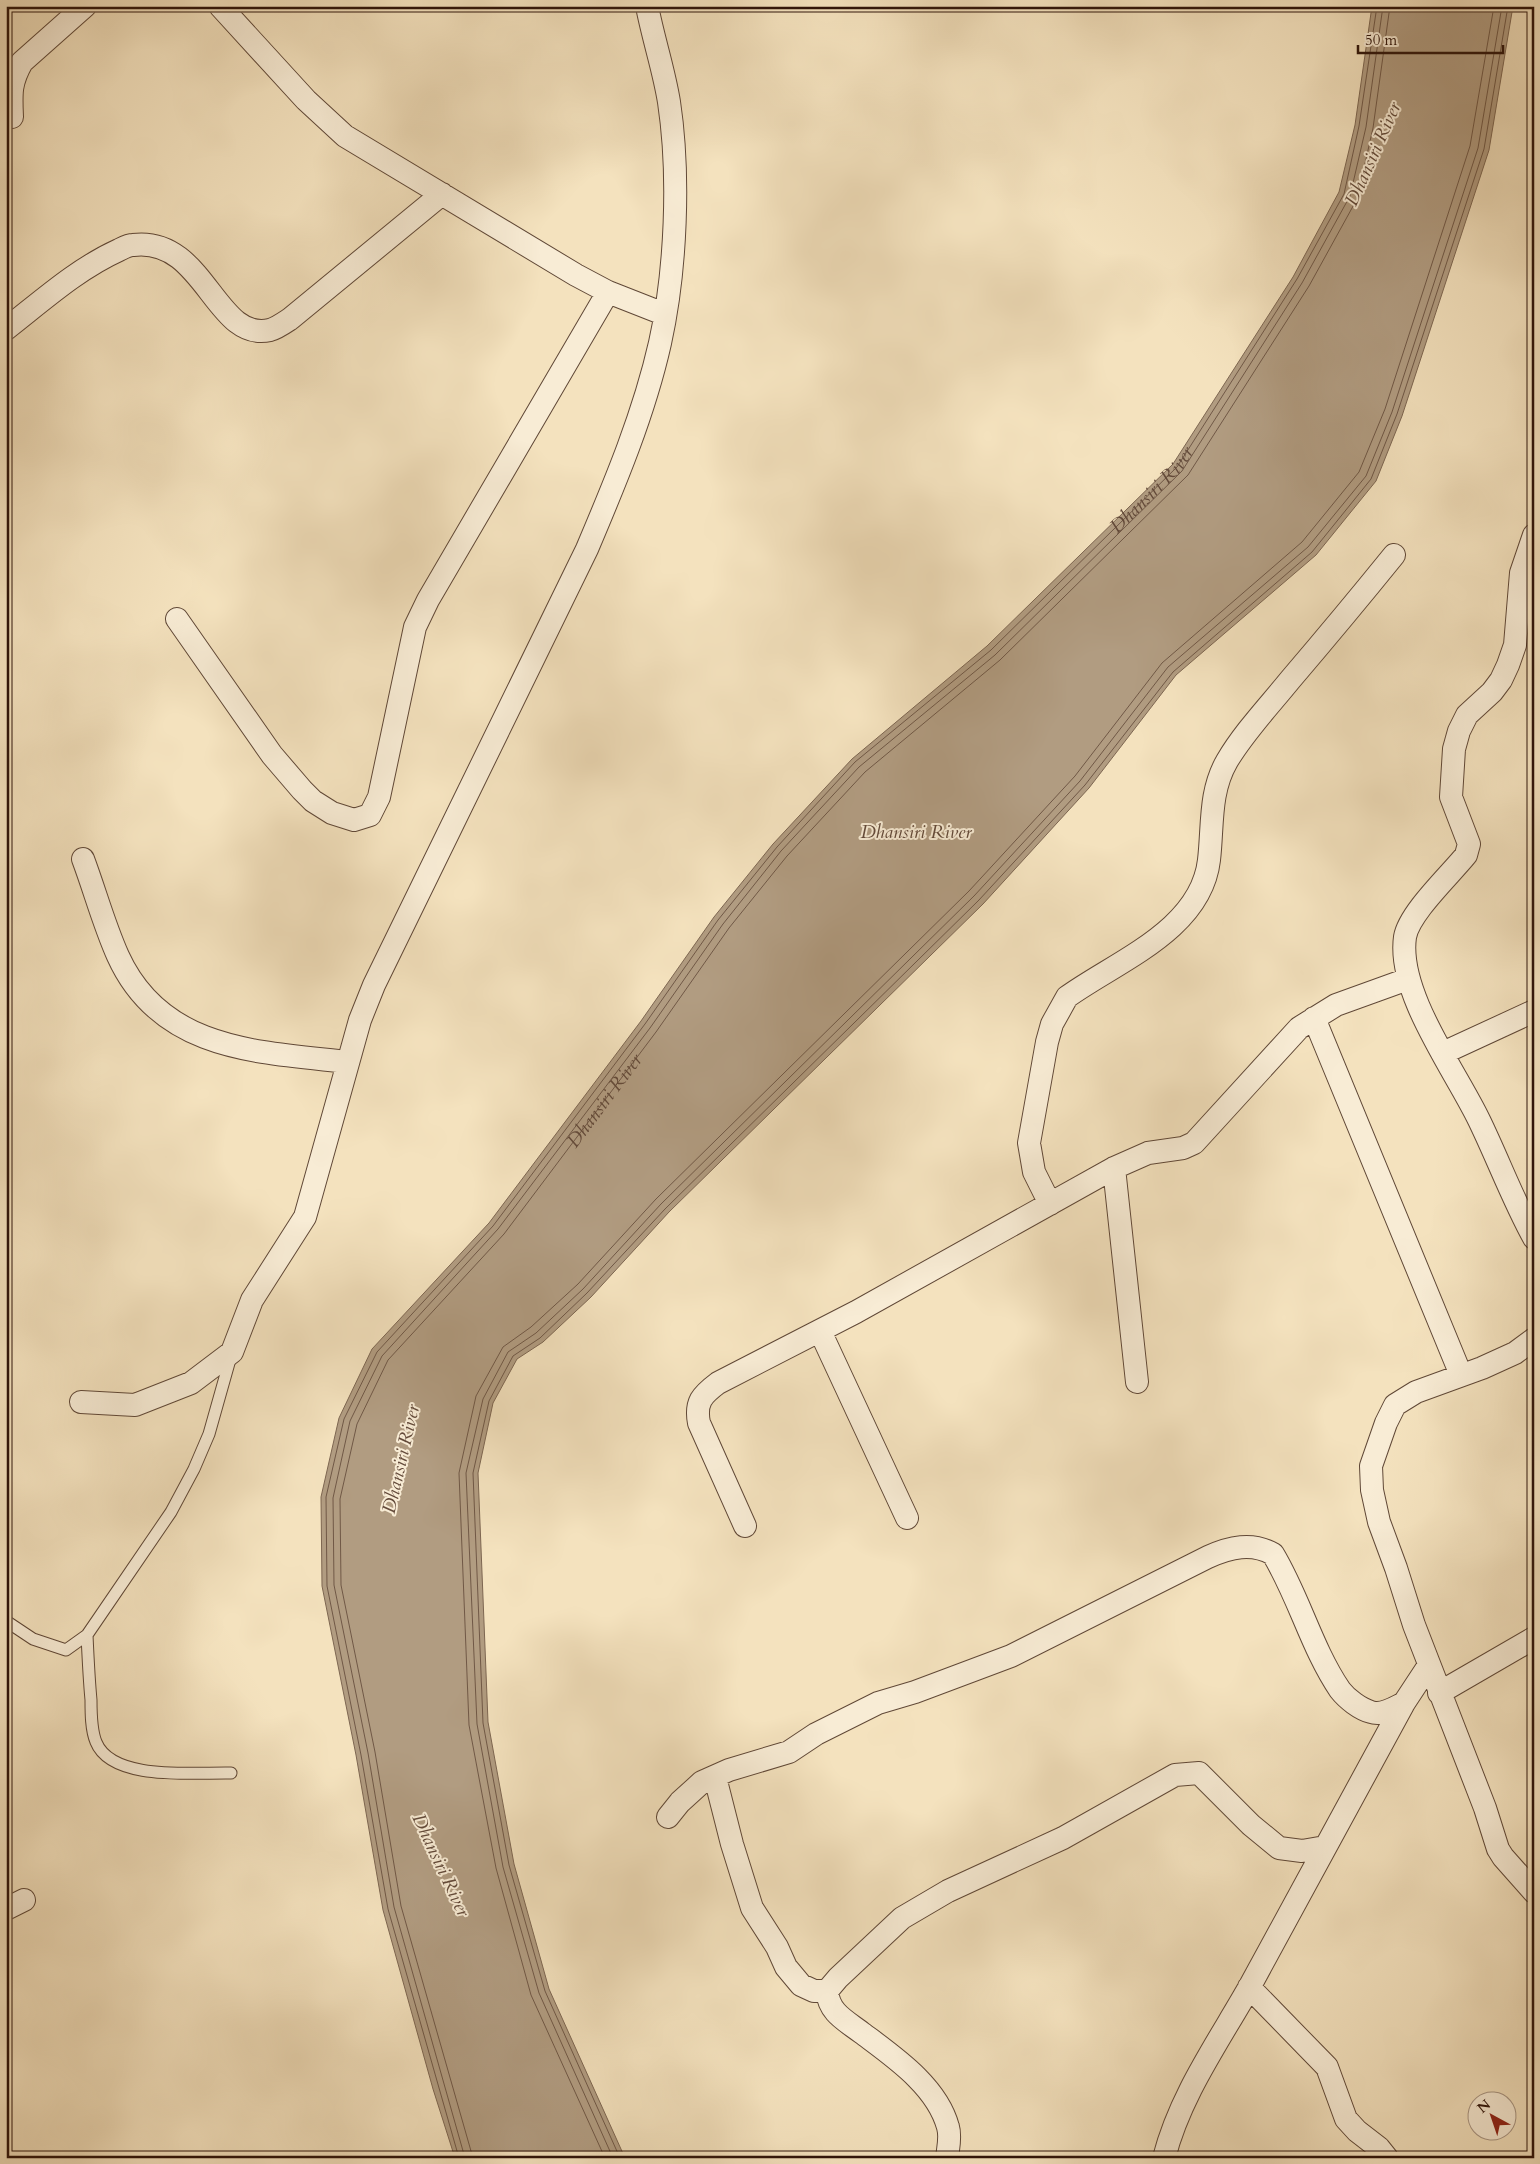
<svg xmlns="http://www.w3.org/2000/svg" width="1540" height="2164" font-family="Cardo,serif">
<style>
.water{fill:#b19c81;stroke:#7d6651}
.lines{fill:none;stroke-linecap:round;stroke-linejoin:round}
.shore{stroke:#705846;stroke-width:1}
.service-casing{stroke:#604837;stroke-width:13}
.minor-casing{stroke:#604837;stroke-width:24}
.service{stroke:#f8ecd5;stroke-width:11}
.minor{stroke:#f8ecd5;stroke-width:22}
.labels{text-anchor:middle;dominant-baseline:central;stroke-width:4;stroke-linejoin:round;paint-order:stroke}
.water-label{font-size:19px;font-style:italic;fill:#634a3a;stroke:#f8ecd5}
</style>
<rect width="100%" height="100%" fill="#f4e2be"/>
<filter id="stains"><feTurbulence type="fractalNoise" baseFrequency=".004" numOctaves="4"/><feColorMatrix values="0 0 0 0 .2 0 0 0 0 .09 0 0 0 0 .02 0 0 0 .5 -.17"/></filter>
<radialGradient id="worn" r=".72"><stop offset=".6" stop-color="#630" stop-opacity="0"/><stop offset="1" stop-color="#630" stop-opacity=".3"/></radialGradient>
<!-- water -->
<path class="water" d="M1372,6H1513L1489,150L1402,416L1376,481L1316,555L1176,675L1089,788L983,904L669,1212L591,1297L543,1342L517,1359L493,1403L478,1473L488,1722L514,1864L549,1989L625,2158H455L433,2089L383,1910L356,1755L322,1586L321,1497L339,1418L372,1349L489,1223L641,1021L714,917L773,844L852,759L987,646L1173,464L1293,277L1339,192L1355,125Z"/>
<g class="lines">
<!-- shore -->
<g class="shore">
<path id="s1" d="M459,2158L388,1909L361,1755L327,1586L326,1497L344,1419L377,1352L493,1226L645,1024L718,920L777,847L855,762L991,650L1177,467L1297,279L1344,194L1359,126L1377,6"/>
<path d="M465,2158L394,1907L368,1753L334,1585L333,1498L350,1421L382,1356L498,1229L650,1028L723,924L781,851L859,767L995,655L1182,471L1302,283L1350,196L1366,127L1383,6"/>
<path id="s2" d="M473,2158L401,1906L375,1752L341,1585L340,1499L357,1424L388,1360L504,1234L656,1032L729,928L787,856L865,772L1000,660L1188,475L1309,286L1357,199L1373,128L1390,6"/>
<path d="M605,2158L531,1995L496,1868L469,1725L459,1473L476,1396L503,1347L531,1327L578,1284L656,1199L969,891L1075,776L1162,663L1302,542L1359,472L1385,409L1470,146L1494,6"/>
<path d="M613,2158L539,1993L503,1867L477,1724L466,1473L483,1399L508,1352L536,1333L583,1289L661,1204L974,896L1080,781L1168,667L1308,547L1366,476L1392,412L1478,148L1502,6"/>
<path d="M620,2158L545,1991L509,1865L483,1723L473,1473L489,1401L513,1356L540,1338L587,1293L665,1209L979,900L1085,785L1173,672L1312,552L1371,479L1397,414L1484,149L1508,6"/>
</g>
<!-- service casing -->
<g class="service-casing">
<path id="service" d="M6,1621L33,1639L66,1650L87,1635L171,1512L194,1469L209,1434L231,1356
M87,1635C88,1657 89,1679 91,1700C91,1713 91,1730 96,1742C112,1782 196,1772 231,1773"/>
</g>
<!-- minor casing -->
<g class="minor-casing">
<path id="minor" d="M220,6L306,100L345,136L576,275L608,292L664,314
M12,117C11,94 10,83 22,62L85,6
M6,329C42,301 77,269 119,250C123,248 128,245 133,245C205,236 215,343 270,330C277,328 284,323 290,319L442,194
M1534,535L1521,573L1515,645L1508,665L1501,680L1492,692L1467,715L1459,731L1454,749L1451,797L1469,844L1466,855C1450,875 1409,913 1405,937C1397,993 1455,1070 1479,1120C1498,1159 1513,1200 1534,1238
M177,619L272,755L302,790L313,801L332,813L354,820L370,815L379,797L415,627L428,600L608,292
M83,859C95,891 104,925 118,956C161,1051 258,1052 348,1062
M1314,1018L1461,1375
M1443,1053L1534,1011
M1114,1168L1137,1382
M1050,1204L1034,1172L1029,1143L1047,1042L1052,1024L1067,997C1117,961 1201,930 1209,860C1213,826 1209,792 1227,761C1244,732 1269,706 1290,680C1325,639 1360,597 1394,555
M820,1331L907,1518
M1534,1339L1515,1353L1482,1368L1416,1392L1395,1405L1386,1423L1371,1466L1372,1490L1379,1522L1396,1568L1414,1625L1485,1808L1498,1849L1503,1857L1534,1892
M81,1402L135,1405L191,1383L232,1352L252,1300L305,1217L360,1020L374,985L587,549C615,483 644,414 660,343C676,271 680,175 669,102C664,70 653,38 647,6
M745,1526L699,1423C695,1402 702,1395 718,1383L856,1312L1114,1168L1148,1153L1183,1148L1194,1143L1299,1028L1336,1005L1408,979
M1439,1693L1534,1638
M715,1777L732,1844L752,1908L777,1947L786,1967L801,1985L814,1991H827
M668,1817L680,1802L702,1782L729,1770L789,1752L816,1734L878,1703L915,1692L1011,1656L1208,1557C1230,1547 1252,1542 1273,1554C1299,1597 1312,1649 1340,1690C1347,1699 1360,1709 1371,1712C1382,1716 1394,1708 1404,1703
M6,1909L24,1900
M1249,1987L1327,2067L1346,2119L1357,2131L1379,2148L1387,2158
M947,2158C948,2148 951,2137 948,2127C937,2086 894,2057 862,2033C845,2020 829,2013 827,1991L838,1978L902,1918L948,1891L1063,1838L1175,1775L1199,1773L1251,1825L1279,1848L1302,1851L1325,1847
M1164,2158C1180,2095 1219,2041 1250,1986C1302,1892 1352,1797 1404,1703L1429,1665"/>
</g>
<!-- service -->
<use href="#service" class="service"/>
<!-- minor -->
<use href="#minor" class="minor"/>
</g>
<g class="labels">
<!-- water labels -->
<g class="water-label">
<text transform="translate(1373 154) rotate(-66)">Dhansiri River</text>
<text stroke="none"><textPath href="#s1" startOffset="1995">Dhansiri River</textPath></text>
<text x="916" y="832">Dhansiri River</text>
<text stroke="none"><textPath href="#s2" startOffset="1161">Dhansiri River</textPath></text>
<text transform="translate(401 1459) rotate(-77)">Dhansiri River</text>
<text transform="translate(441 1865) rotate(65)">Dhansiri River</text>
</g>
</g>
<!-- margin -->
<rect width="1540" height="2164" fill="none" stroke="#f4e2be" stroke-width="25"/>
<rect x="8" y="8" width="1525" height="2149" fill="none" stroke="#2f140a" stroke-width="2.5"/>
<rect x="12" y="12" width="1515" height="2139" fill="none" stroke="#2f140a"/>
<!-- north arrow -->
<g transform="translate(1492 2116) rotate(320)"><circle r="24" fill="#f8ecd5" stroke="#a89684"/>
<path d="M0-4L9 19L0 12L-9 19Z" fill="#8f2418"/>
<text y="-8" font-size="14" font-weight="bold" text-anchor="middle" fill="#2f140a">N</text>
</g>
<!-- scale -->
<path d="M1358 45v8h145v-8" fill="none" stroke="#2f140a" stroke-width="2.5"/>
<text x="1365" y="45" font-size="15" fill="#2f140a" stroke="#f8ecd5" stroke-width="4" paint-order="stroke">50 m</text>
<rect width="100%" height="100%" filter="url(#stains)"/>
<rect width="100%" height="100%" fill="url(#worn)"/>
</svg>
